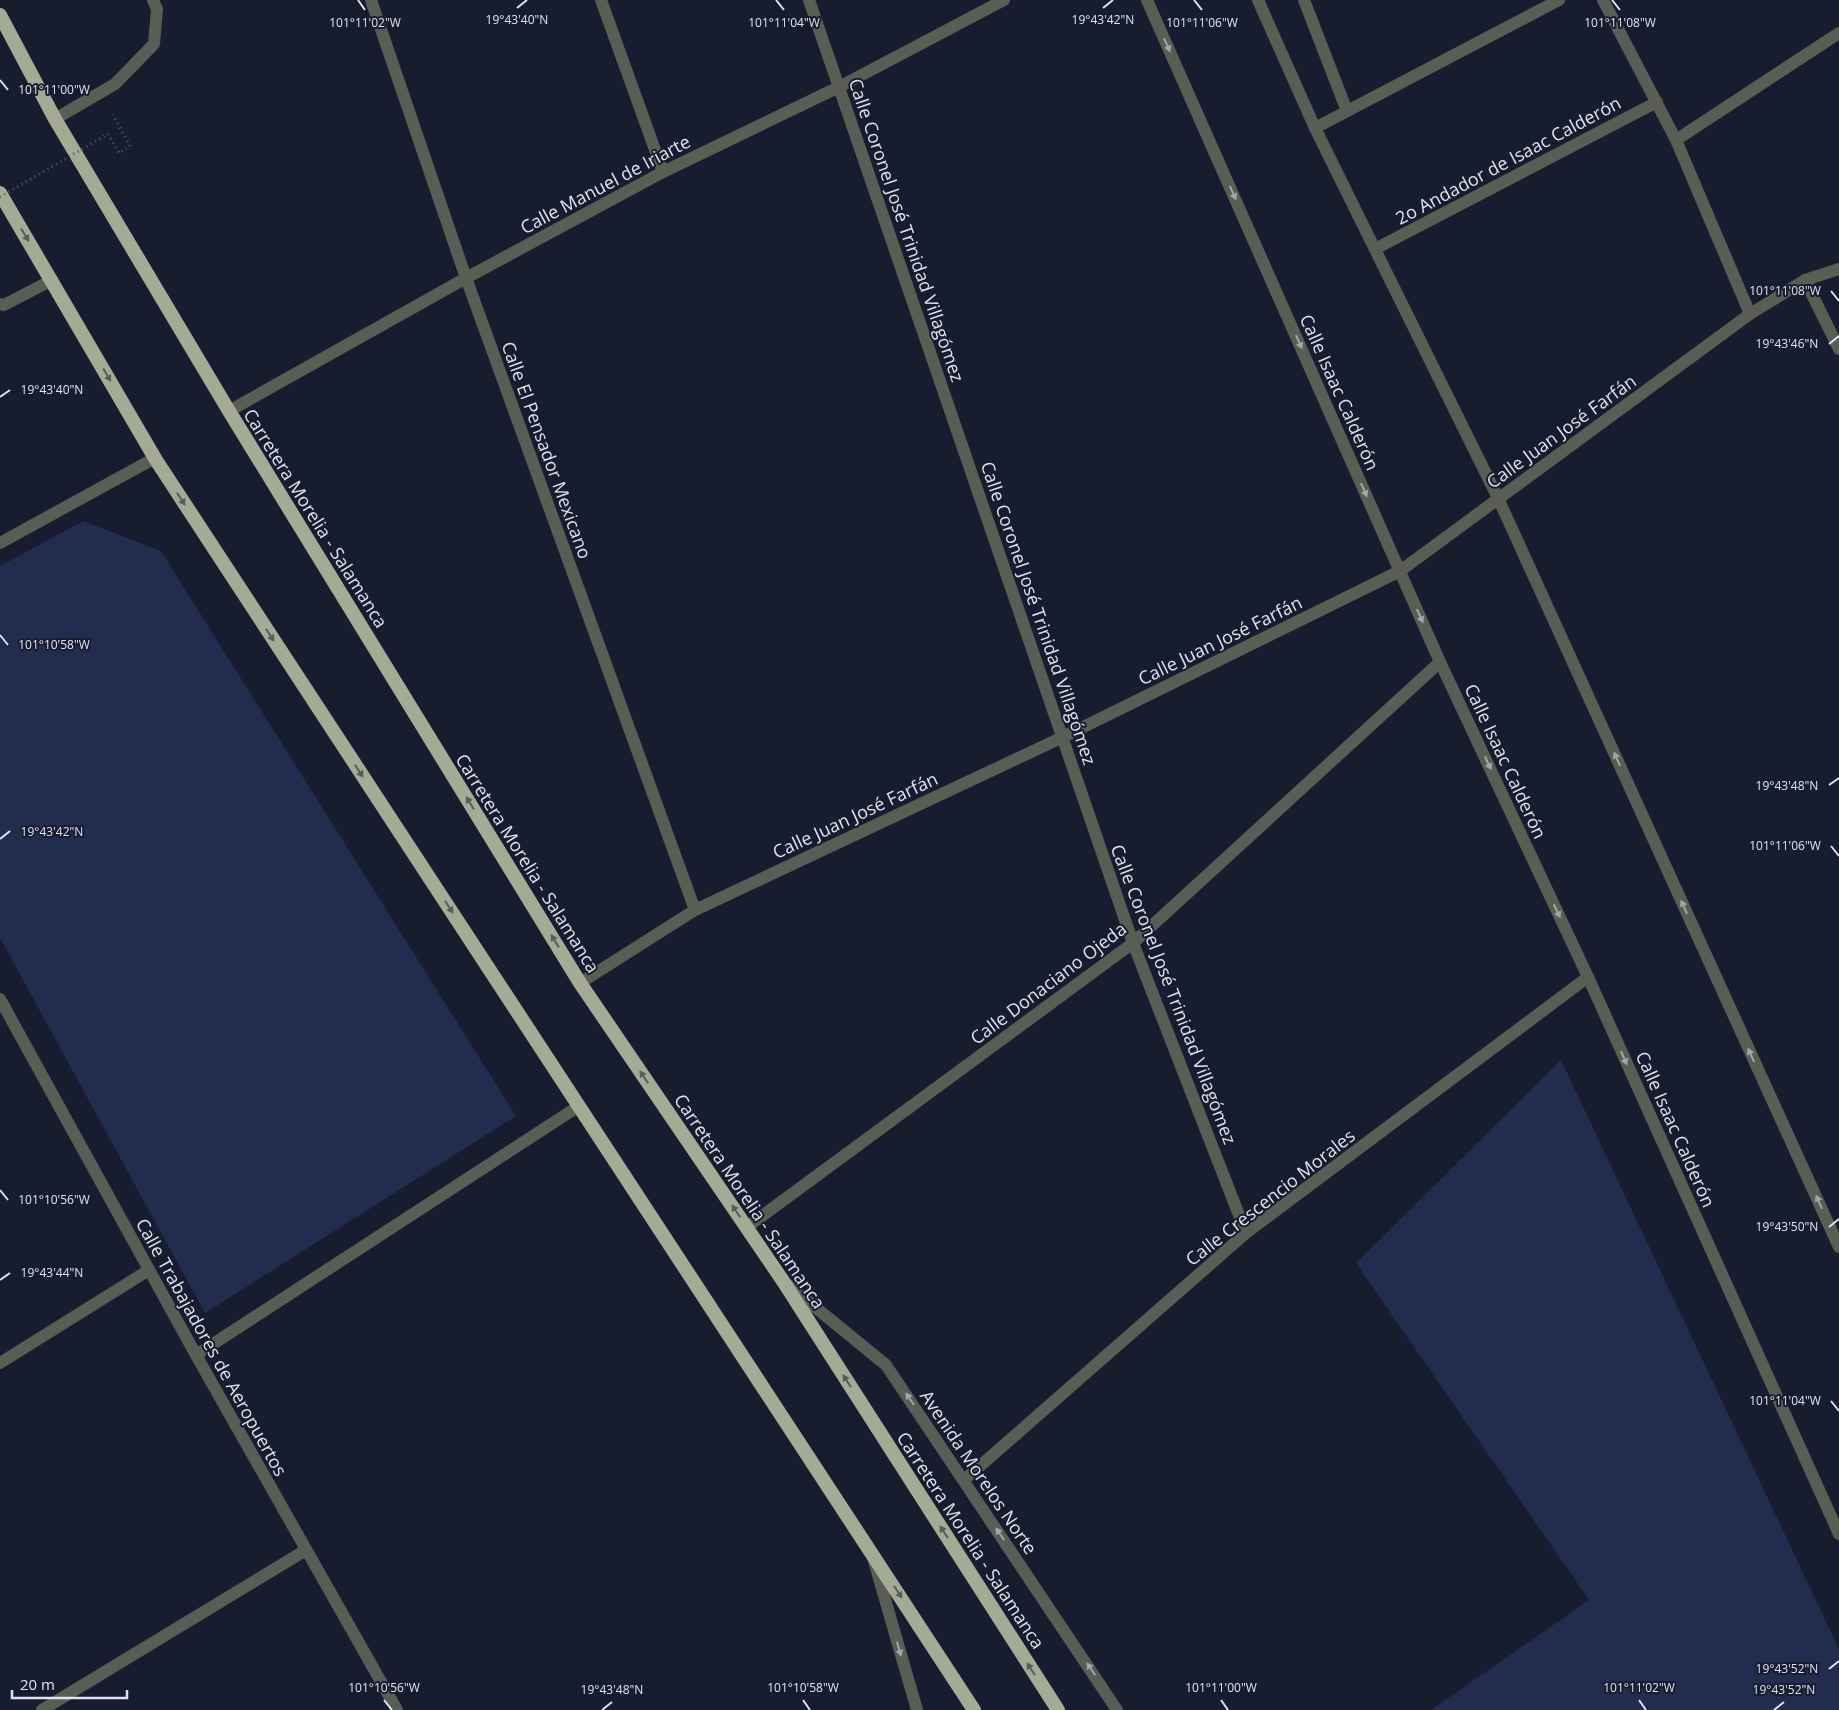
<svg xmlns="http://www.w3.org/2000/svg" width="1839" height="1710" font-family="'Open Sans',sans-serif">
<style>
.green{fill:#212c4e}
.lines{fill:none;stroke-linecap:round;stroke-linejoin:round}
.path{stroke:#535968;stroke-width:3;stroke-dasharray:1 4;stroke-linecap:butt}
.service{stroke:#5a5d54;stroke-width:12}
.minor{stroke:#5a5d54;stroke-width:12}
.tertiary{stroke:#5a5d54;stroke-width:12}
.trunk{stroke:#a4aa94;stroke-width:14}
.path-bridge{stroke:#535968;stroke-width:3;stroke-dasharray:1 4;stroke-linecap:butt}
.oneway{fill:#a3a7a9}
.oneway2{fill:#565c5c}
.ticks{fill:none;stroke:#dee3ef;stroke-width:2}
.labels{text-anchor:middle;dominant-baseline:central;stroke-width:4;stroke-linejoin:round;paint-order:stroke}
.street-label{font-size:18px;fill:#dee3ef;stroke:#171d2e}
.ticks-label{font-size:12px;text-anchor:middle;fill:#dee3ef;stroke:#171d2e;stroke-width:4;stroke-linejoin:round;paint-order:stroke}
</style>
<rect width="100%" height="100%" fill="#171d2e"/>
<!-- green -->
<path class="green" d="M83,521L161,551L516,1116L205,1313L0,938V566Z
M1561,1060L1839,1649V1710H1431L1589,1600L1356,1263Z"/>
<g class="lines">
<!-- path -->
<path class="path" d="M108,134L119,153L130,146L113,115"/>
<!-- service -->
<path class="service" d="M55,119L115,84L154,44L157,9L153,0"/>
<!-- minor -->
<path class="minor" d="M371,0L466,278L695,910
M601,0L663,172
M809,0L1133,943L1246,1233
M1304,0L1347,111
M1603,0L1676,140L1750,314
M1315,128L1559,0
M1676,140L1839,33
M1375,249L1657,102
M1805,280L1839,349
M0,304L4,305L52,280
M229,411L466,278L663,172L839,87L1004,0
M0,543L155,458
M0,999L196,1355L397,1710
M747,1227L1133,943L1440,662
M196,1355L579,1106
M0,1363L149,1270
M964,1480L1246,1233L1588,977
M42,1710L306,1550"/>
<!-- tertiary -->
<path class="tertiary" d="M1147,0L1440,662L1588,977L1839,1534
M1258,0L1315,128L1498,498L1839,1247
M580,983L695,910L1063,737L1400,571L1750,314L1805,280L1839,269
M788,1285L886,1365L1117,1710
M874,1561L917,1710"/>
<!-- trunk -->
<path class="trunk" d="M0,15L55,119L229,411L580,983L783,1281L1058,1710
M0,193L156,460L974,1710"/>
<!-- path-bridge -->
<path class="path-bridge" d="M0,197L108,134"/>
</g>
<!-- one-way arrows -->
<defs><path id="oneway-solid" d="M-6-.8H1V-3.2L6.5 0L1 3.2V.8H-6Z" transform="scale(1.25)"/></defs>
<g class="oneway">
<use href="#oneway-solid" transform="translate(1167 45) rotate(66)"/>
<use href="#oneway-solid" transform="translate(1233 193) rotate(66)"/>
<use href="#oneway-solid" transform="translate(1299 342) rotate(66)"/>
<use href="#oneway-solid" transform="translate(1364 490) rotate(66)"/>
<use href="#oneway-solid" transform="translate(1420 616) rotate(66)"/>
<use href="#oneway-solid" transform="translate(1617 759) rotate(-114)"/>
<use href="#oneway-solid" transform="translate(1488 763) rotate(65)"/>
<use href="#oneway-solid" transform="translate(1684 907) rotate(-114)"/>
<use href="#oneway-solid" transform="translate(1557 911) rotate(65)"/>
<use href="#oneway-solid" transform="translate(1751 1055) rotate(-114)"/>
<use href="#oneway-solid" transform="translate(1624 1058) rotate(66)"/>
<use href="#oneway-solid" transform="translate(1819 1202) rotate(-114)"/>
<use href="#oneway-solid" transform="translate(910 1399) rotate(-124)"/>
<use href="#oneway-solid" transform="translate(1000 1534) rotate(-124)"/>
<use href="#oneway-solid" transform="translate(899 1649) rotate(74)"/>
<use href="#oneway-solid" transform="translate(1091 1669) rotate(-124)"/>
</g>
<g class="oneway2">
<use href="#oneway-solid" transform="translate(25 235) rotate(59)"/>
<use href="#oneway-solid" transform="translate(107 375) rotate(60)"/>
<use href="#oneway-solid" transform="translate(181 499) rotate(57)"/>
<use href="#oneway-solid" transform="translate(270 635) rotate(57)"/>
<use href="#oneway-solid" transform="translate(359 771) rotate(57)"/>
<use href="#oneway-solid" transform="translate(470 803) rotate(-122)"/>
<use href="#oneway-solid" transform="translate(449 907) rotate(57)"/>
<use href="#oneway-solid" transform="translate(555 941) rotate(-122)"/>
<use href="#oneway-solid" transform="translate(644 1077) rotate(-124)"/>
<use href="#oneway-solid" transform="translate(736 1211) rotate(-124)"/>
<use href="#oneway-solid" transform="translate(847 1381) rotate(-123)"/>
<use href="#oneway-solid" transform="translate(944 1532) rotate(-123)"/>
<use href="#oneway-solid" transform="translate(898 1592) rotate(57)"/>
<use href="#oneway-solid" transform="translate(1031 1669) rotate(-123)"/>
</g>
<!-- ticks -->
<path class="ticks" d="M358,0L365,10M776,0L784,10M1194,0L1202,10M1612,0L1620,10M517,8L527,0M1103,8L1113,0M0,80L8,90M1831,291L1839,301M1829,344L1839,336M0,397L10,390M0,635L8,645M1829,785L1839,778M0,839L10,831M1831,846L1839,856M0,1190L8,1200M1829,1227L1839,1219M0,1280L10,1273M1831,1401L1839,1411M1829,1669L1839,1661M384,1700L392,1710M803,1700L810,1710M1221,1700L1228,1710M1639,1700L1646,1710M602,1710L612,1702M1774,1710L1784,1702"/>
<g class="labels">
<!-- street labels -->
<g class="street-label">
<text transform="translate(1508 160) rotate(-28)">2o Andador de Isaac Calderón</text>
<text transform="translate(605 184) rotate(-28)">Calle Manuel de Iriarte</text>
<text transform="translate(907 230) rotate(71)">Calle Coronel José Trinidad Villagómez</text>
<text transform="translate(1340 392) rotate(66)">Calle Isaac Calderón</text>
<text transform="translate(1561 431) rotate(-36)">Calle Juan José Farfán</text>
<text transform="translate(547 450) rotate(70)">Calle El Pensador Mexicano</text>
<text transform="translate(316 518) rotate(58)">Carretera Morelia - Salamanca</text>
<text transform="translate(1039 613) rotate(71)">Calle Coronel José Trinidad Villagómez</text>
<text transform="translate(1220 640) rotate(-26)">Calle Juan José Farfán</text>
<text transform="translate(1506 761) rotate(65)">Calle Isaac Calderón</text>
<text transform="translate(855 815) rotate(-25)">Calle Juan José Farfán</text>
<text transform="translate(528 863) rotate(58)">Carretera Morelia - Salamanca</text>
<text transform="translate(1048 983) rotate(-37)">Calle Donaciano Ojeda</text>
<text transform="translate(1174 994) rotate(69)">Calle Coronel José Trinidad Villagómez</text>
<text transform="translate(1676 1129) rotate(66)">Calle Isaac Calderón</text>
<text transform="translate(1270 1197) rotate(-38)">Calle Crescencio Morales</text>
<text transform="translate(750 1201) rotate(56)">Carretera Morelia - Salamanca</text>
<text transform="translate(212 1347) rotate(61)">Calle Trabajadores de Aeropuertos</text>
<text transform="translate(979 1472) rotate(56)">Avenida Morelos Norte</text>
<text transform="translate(971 1540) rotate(57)">Carretera Morelia - Salamanca</text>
</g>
</g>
<g class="ticks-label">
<text x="1103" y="24">19°43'42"N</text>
<text x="517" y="24">19°43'40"N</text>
<text x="365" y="27">101°11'02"W</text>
<text x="784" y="27">101°11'04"W</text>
<text x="1202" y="27">101°11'06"W</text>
<text x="1620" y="27">101°11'08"W</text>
<text x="54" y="94">101°11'00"W</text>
<text x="1785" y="295">101°11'08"W</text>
<text x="1787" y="348">19°43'46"N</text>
<text x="52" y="394">19°43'40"N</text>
<text x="54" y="649">101°10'58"W</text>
<text x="1787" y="790">19°43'48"N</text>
<text x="52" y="836">19°43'42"N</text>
<text x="1785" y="850">101°11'06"W</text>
<text x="54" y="1204">101°10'56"W</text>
<text x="1787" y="1231">19°43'50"N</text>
<text x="52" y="1277">19°43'44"N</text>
<text x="1785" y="1405">101°11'04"W</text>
<text x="1787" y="1673">19°43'52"N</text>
<text x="384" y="1692">101°10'56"W</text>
<text x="803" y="1692">101°10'58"W</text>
<text x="1221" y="1692">101°11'00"W</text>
<text x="1639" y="1692">101°11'02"W</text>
<text x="612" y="1694">19°43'48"N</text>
<text x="1784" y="1694">19°43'52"N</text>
</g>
<!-- scale -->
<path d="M12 1690v8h115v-8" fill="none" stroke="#dee3ef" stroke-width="2.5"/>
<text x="20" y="1690" font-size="15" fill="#dee3ef" stroke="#171d2e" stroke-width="4" paint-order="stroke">20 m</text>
</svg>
